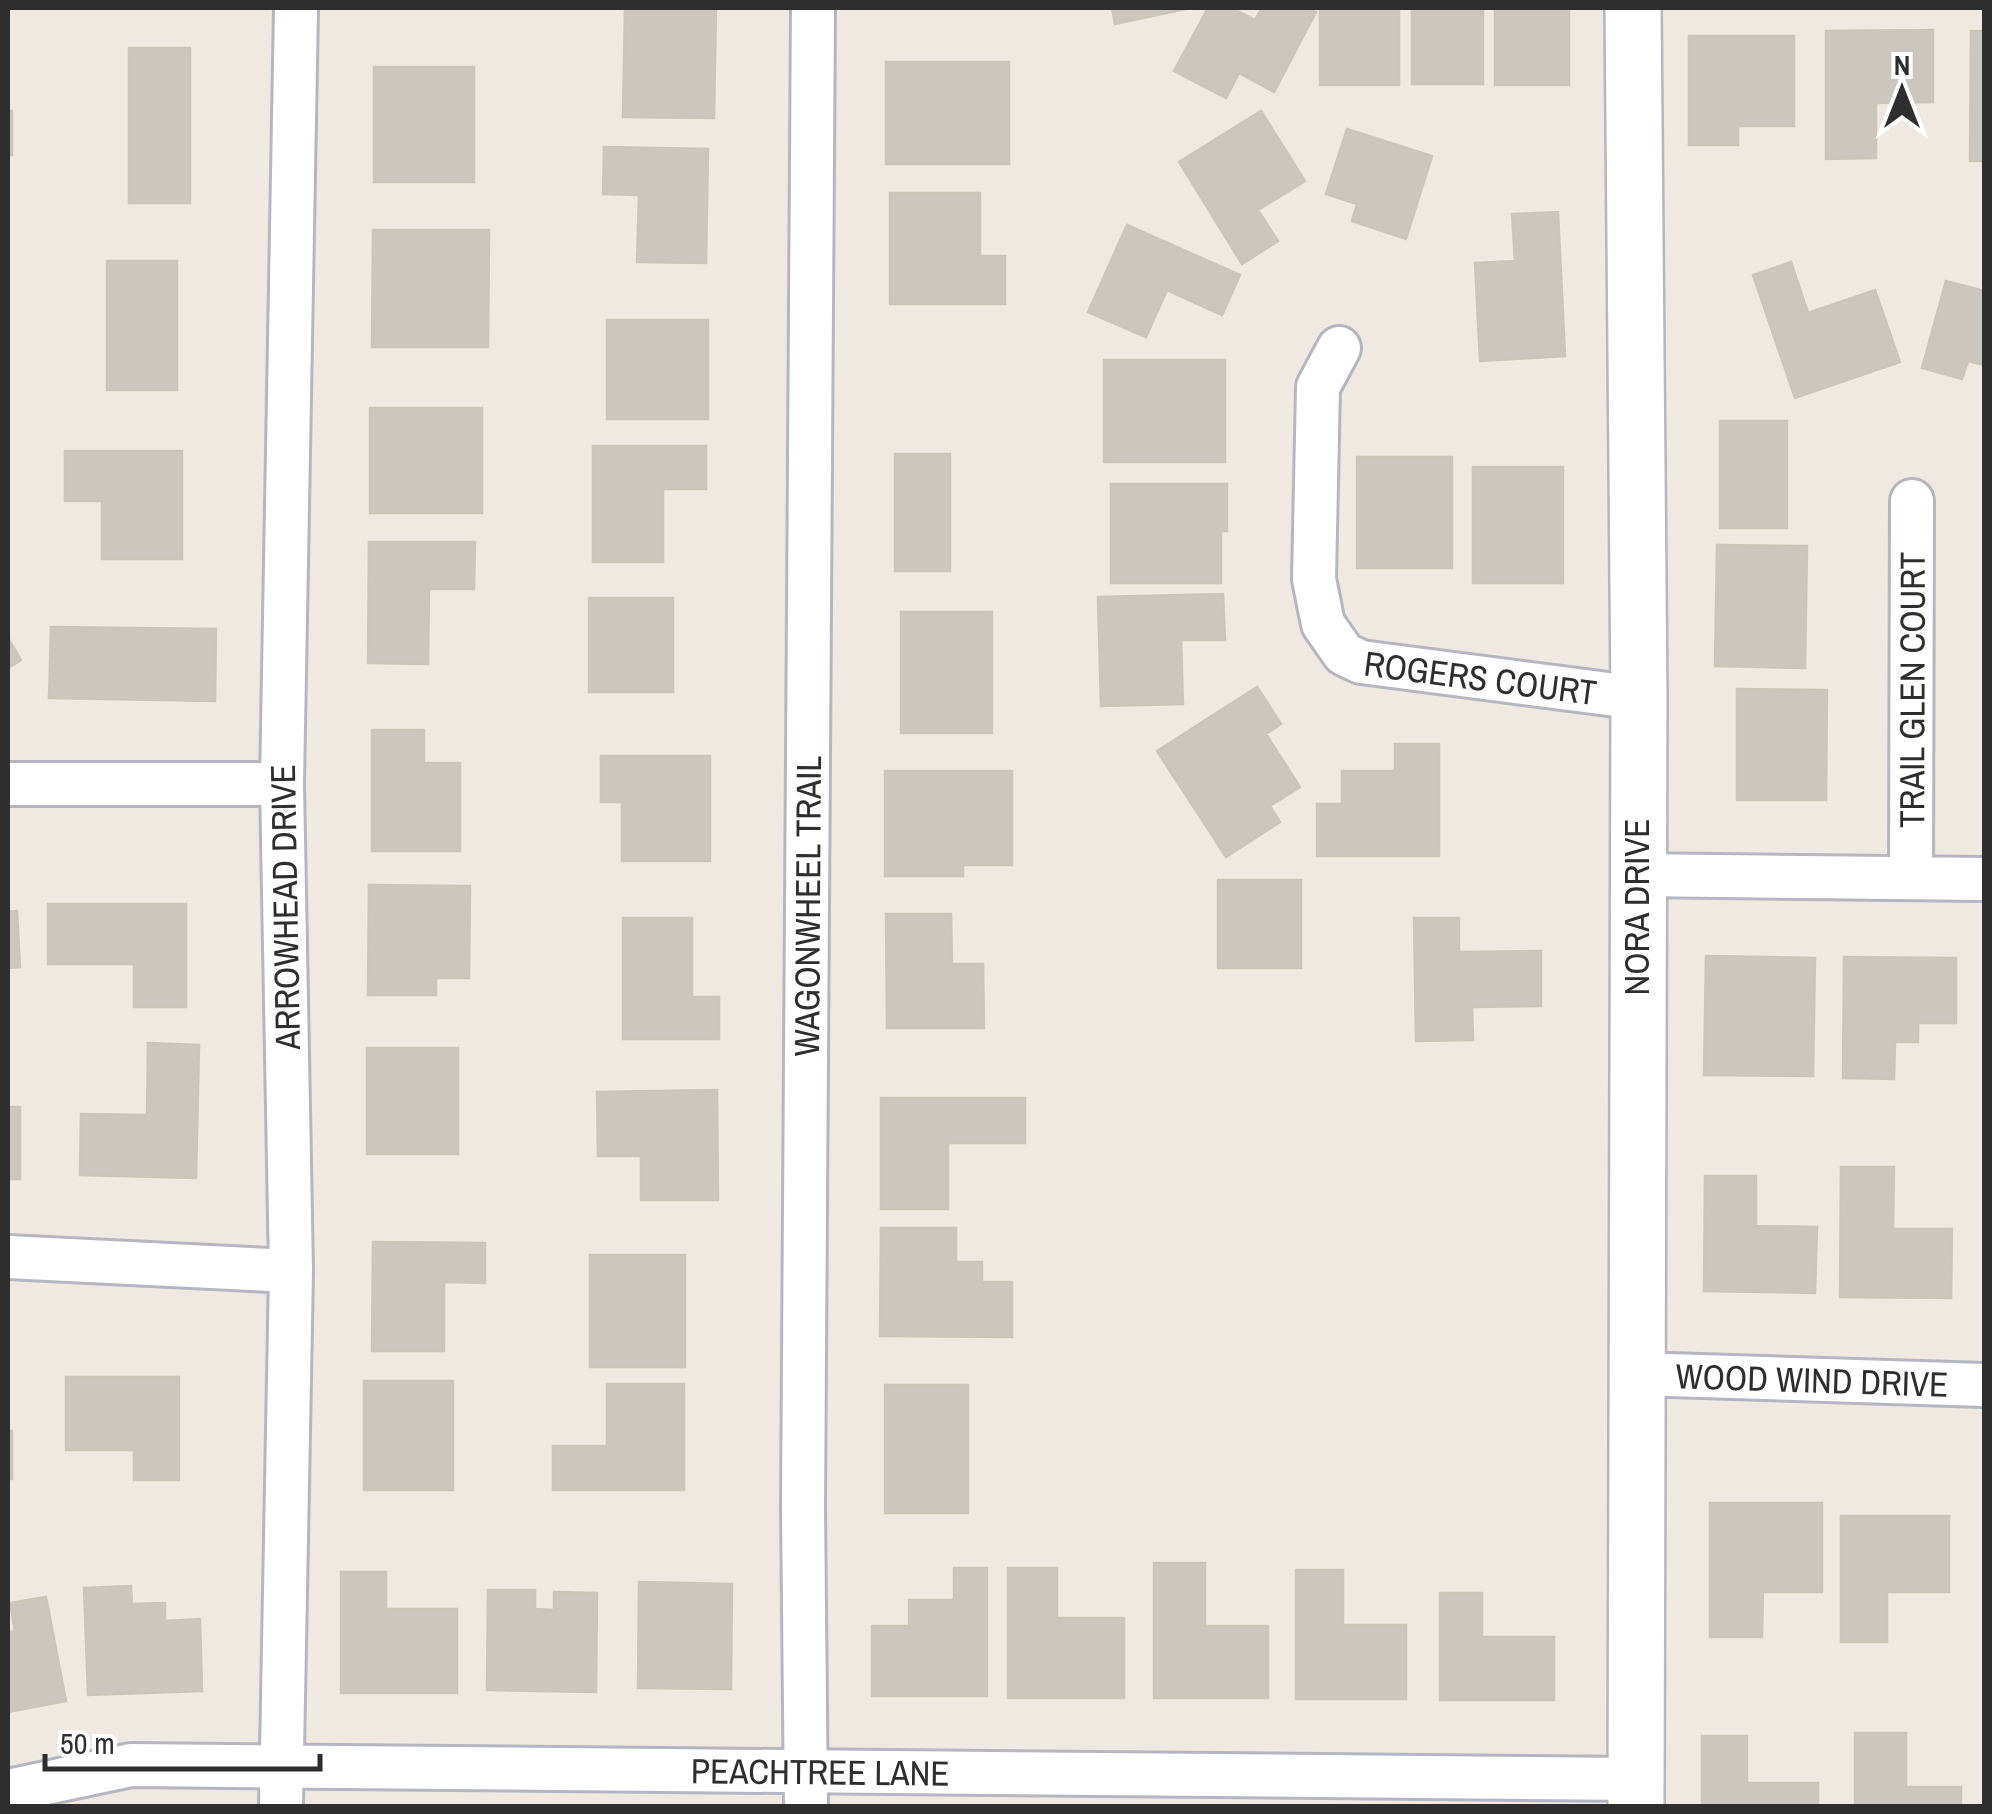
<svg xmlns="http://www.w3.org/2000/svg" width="1992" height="1814" font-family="'Archivo Narrow',sans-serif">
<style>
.building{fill:#cbc7bf;stroke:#cbc5ba;stroke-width:2.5}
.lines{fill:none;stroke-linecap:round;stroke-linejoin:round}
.minor-casing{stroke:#b4b7c1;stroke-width:48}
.tertiary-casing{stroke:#b4b7c1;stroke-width:60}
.minor{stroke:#fff;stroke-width:42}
.tertiary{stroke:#fff;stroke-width:55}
.labels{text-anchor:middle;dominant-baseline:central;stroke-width:9;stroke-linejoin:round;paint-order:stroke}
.street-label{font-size:35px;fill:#2e2e2e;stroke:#fff}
</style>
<rect width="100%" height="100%" fill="#efe9e1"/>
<!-- building -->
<path class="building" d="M625,8H716L714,118L623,117Z
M1112,8H1190L1115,24Z
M1208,8H1232L1255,20L1262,8H1307L1316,12L1274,92L1239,73L1226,98L1174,71Z
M1320,8H1399V85H1320Z
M1412,8H1483V84H1412Z
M1495,8H1569V85H1495Z
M1933,30V102L1876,103V158L1826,159V31Z
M1971,31H1984V161H1970Z
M1689,36H1794V126H1738V145H1689Z
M129,48H190V203H129Z
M886,62H1009V164H886Z
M374,67H474V182H374Z
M8,111H12V155H8Z
M1261,111L1305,181L1258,210L1278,241L1242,264L1179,162Z
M1347,129L1432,156L1406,239L1352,221L1357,204L1326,194Z
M604,147L708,149L706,263L637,262L639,195L603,194Z
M890,193H980V256H1005V304H890Z
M1558,212L1565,356L1480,361L1475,263L1515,261L1512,214Z
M1127,225L1240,275L1222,315L1167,290L1146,337L1088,312Z
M373,230H489L488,347H372Z
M107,261H177V390H107Z
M1791,262L1808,313L1875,290L1900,362L1795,398L1753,275Z
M1946,281L1984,291V365L1968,361L1962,379L1922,368Z
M607,320H708V419H607Z
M1104,360H1225V462H1104Z
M370,408H482V513H370Z
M1720,421H1787V528H1720Z
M593,446H706V489H663V562H593Z
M65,451H182V559H102V501H65Z
M895,454H950V571H895Z
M1357,457H1452V568H1357Z
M1473,467H1563V583H1473Z
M1111,484H1227V531H1221V583H1111Z
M369,542H475L474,589H429L428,664L368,663Z
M1717,545L1807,546L1805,668L1715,666Z
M1223,594L1225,640H1181L1183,704L1101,706L1098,597Z
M589,598H673V692H589Z
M901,612H992V733H901Z
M51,627L216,629L215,701L49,698Z
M8,638L21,660L8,668Z
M1257,687L1281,724L1266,734L1300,787L1270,806L1280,822L1226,857L1157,751Z
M1737,689L1827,690L1826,800H1737Z
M372,730H424V763H460V851H372Z
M1395,744H1439V856H1317V804H1342V771H1395Z
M601,756H710V861H622V802H601Z
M885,771H1012V865H963V876H885Z
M1218,880H1301V968H1218Z
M369,885L470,886L469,978H436V995H368Z
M48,904H186V1007H134V964H48Z
M17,911L20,967L8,968V912Z
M886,914H951L952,964H983L984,1028H887Z
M623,918H692V997H719V1039H623Z
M1414,918H1459V952L1541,951V1006L1472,1007L1473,1040L1416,1041Z
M1706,956L1815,958L1813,1076L1704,1075Z
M1844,957L1956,958V1023H1918V1042H1895L1894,1079L1843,1078Z
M148,1043L199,1045L196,1178L80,1175L81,1114L147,1115Z
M367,1048H458V1154H367Z
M717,1090L718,1200H641V1156H598L597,1092Z
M881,1098H1025V1143H948V1209H881Z
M8,1107H20V1179H8Z
M1841,1167H1894L1893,1229H1952L1951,1298L1840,1297Z
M1705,1176H1756V1226L1817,1227L1815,1293L1704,1291Z
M881,1228H956V1262H982V1282H1012V1337L880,1336Z
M373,1242L485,1243V1283L444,1282V1351H372Z
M590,1255H685V1367H590Z
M66,1377H179V1480H134V1450H66Z
M364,1381H453V1490H364Z
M607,1384H684V1490H553V1446H607Z
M885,1385H968V1513H885Z
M8,1431H12V1479H8Z
M1710,1503H1822V1592H1763L1762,1637H1710Z
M1841,1516H1949V1592H1887V1642H1841Z
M1154,1563H1205V1626H1268V1698H1154Z
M954,1568H987V1696H872V1626H909V1600H954Z
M1008,1568H1057V1618H1124V1698H1008Z
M1296,1570H1343V1625H1406V1699H1296Z
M341,1572H386V1609H457V1693H341Z
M639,1582L732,1584L731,1689L638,1688Z
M131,1586L132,1604L165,1603V1621L200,1619L202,1691L88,1695L84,1588Z
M488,1590H535V1609L554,1610V1592L597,1593L596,1692L487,1690Z
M1440,1593H1482V1637H1554V1700H1440Z
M46,1597L66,1701L8,1712V1632L15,1631L10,1603Z
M1855,1733H1906V1787H1961V1806H1855Z
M1702,1736H1747V1783H1818V1806H1702Z"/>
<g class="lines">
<!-- minor casing -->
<g class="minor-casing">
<g id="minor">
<path id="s1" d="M1339,348L1318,387L1314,579L1323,624L1344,654L1361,662L1639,698"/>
<path d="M8,784H282"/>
<path d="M1636,875L1984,879"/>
<path id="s2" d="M1911,878L1912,501"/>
<path d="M8,1257L291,1271"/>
<path id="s3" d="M1637,1374L1984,1385"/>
<path id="s4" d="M8,1791L131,1765L1637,1779"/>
<path d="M281,1806L291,1271L282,784L296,8"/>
<path id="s5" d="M806,1806L803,1507L813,8"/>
</g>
</g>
<!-- tertiary casing -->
<g class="tertiary-casing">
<path id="tertiary" d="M1633,8L1639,698L1636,1806"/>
</g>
<!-- minor -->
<use href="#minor" class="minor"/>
<!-- tertiary -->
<use href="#tertiary" class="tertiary"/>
</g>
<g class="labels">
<!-- street labels -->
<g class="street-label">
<text stroke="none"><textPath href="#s1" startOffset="458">ROGERS COURT</textPath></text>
<text stroke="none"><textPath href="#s2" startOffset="188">TRAIL GLEN COURT</textPath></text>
<text transform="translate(285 907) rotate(-91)">ARROWHEAD DRIVE</text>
<text stroke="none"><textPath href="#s5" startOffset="900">WAGONWHEEL TRAIL</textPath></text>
<text transform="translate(1636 907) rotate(-90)">NORA DRIVE</text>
<text stroke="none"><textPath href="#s3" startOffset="175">WOOD WIND DRIVE</textPath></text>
<text stroke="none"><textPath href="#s4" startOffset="815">PEACHTREE LANE</textPath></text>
</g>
</g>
<!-- border -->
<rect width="1992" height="1814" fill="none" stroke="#2e2e2e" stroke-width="20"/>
<!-- north arrow -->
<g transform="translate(1902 90)" stroke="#ffffff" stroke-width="8" paint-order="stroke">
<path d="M0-8L18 38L0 25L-18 38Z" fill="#2e2e2e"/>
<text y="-15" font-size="28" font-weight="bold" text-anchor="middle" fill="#2e2e2e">N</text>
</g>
<!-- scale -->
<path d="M45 1754v15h275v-15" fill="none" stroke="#2e2e2e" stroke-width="5"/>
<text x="60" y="1754" font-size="30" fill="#2e2e2e" stroke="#ffffff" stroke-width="8" paint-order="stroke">50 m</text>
</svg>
